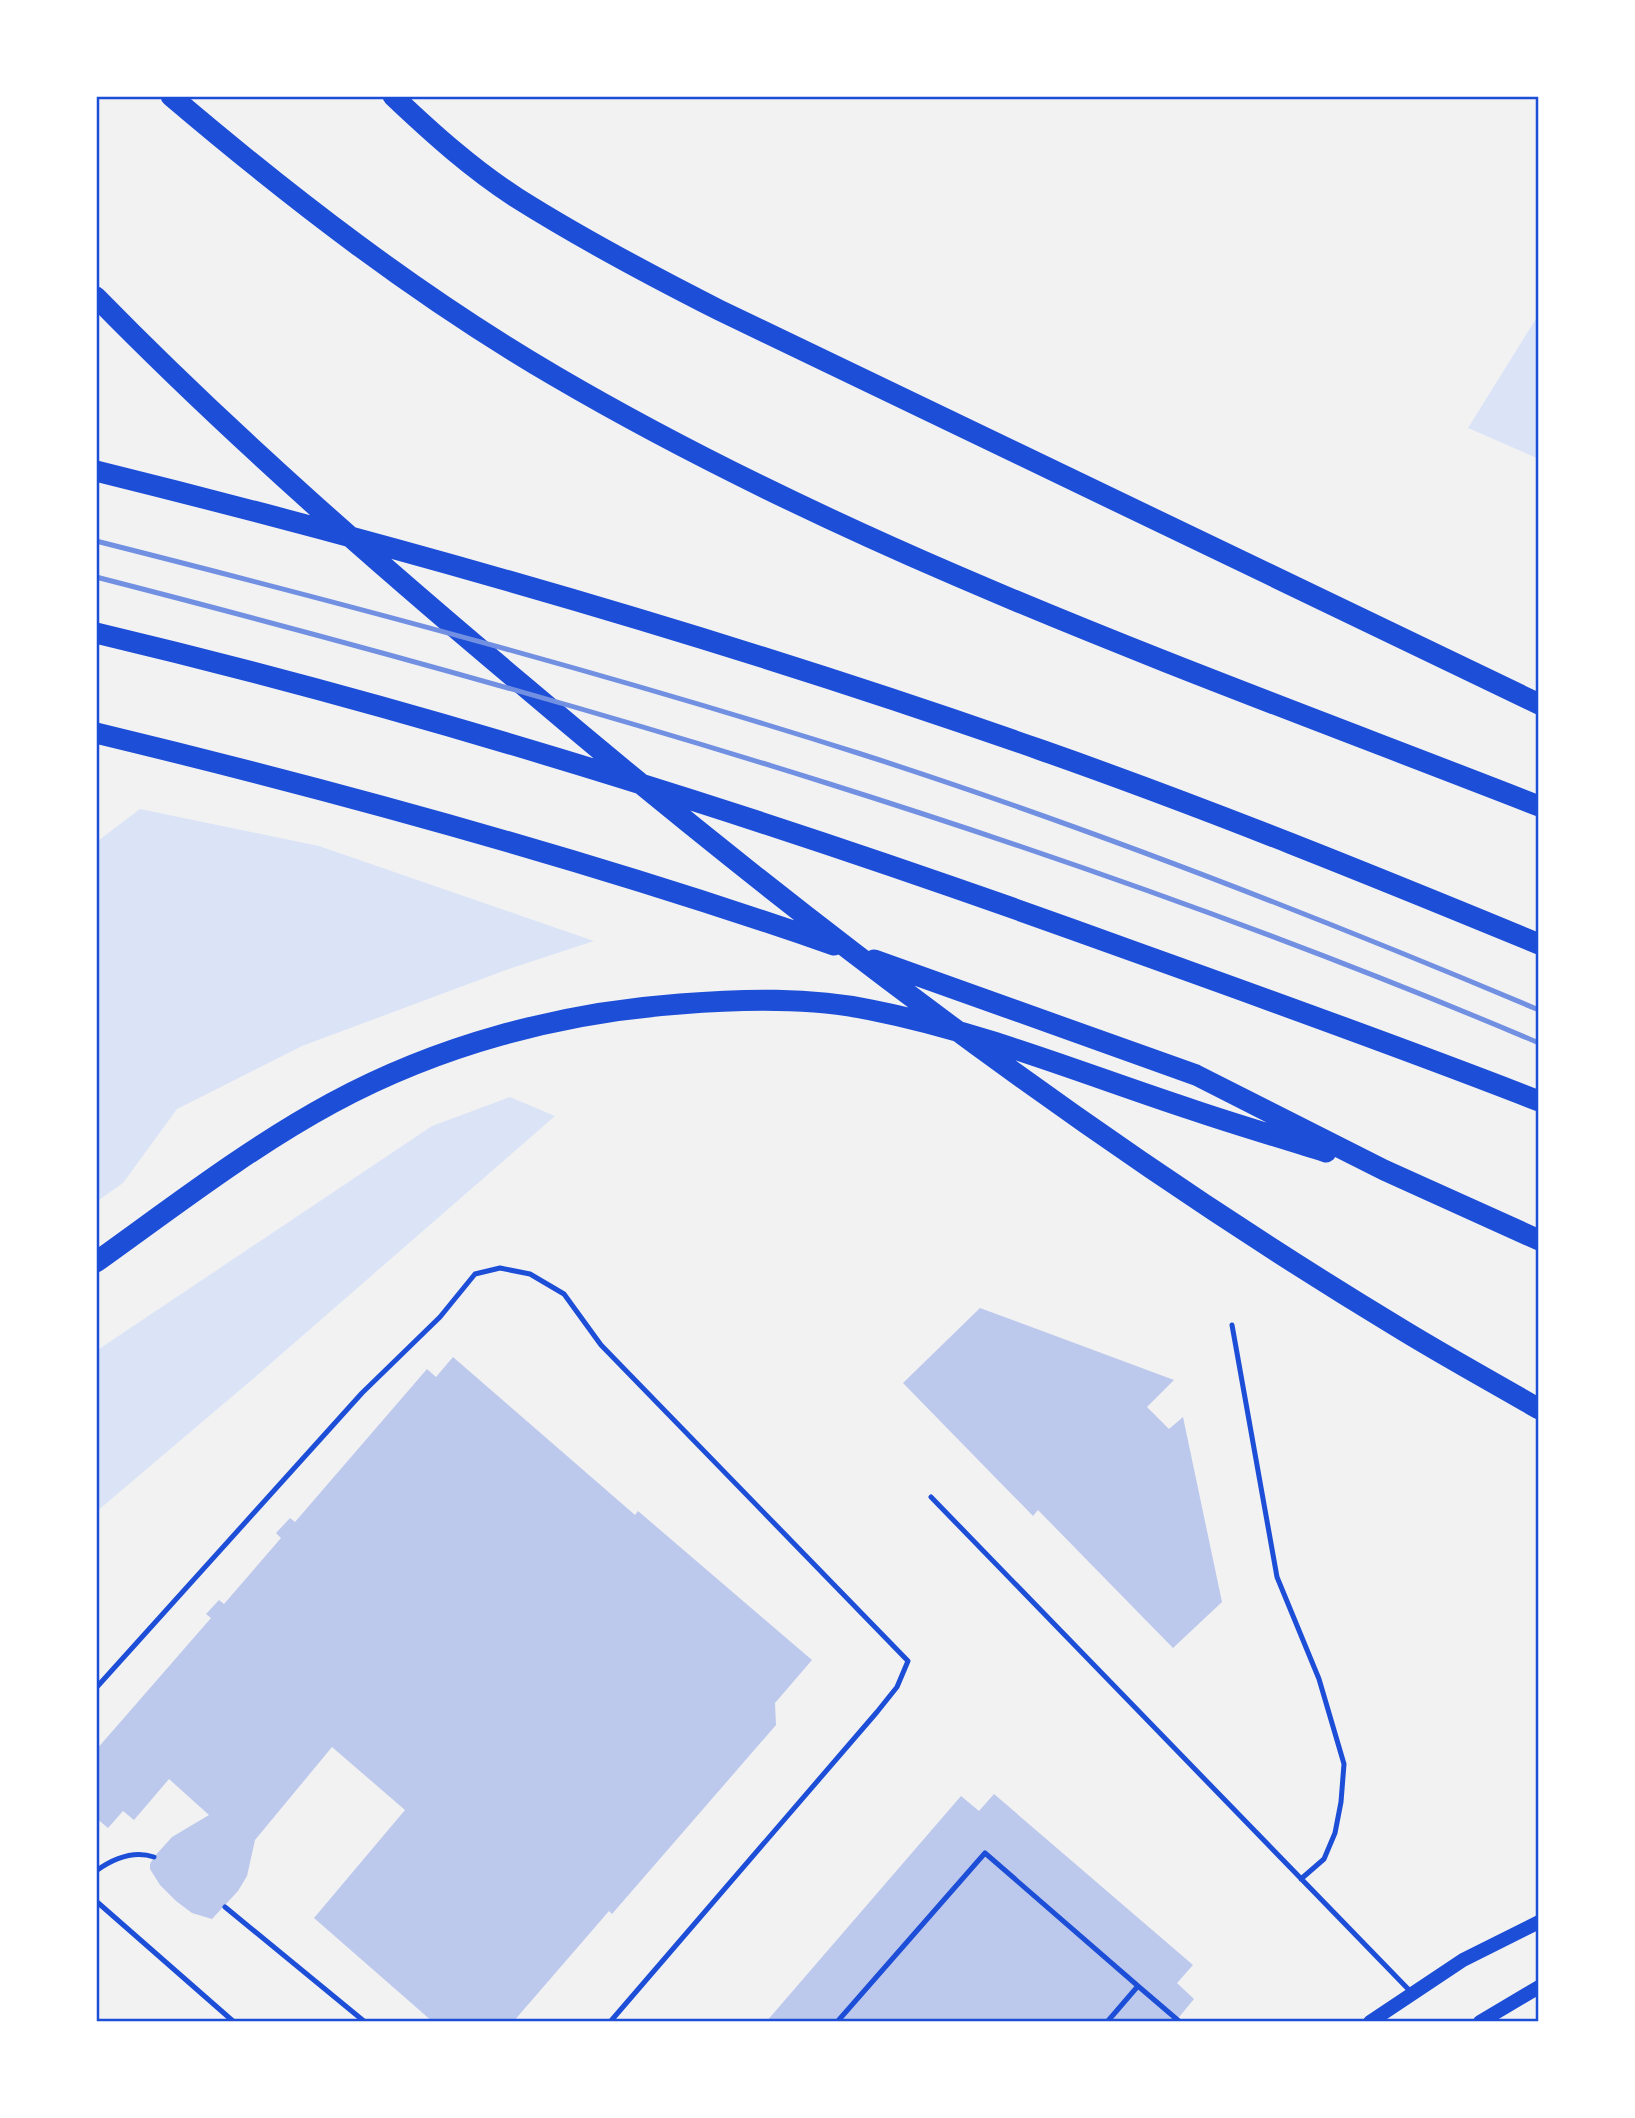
<svg xmlns="http://www.w3.org/2000/svg" width="1635" height="2118" font-family="Cabin,sans-serif">
<style>
.green{fill:#dbe4f7}
.building{fill:#bdc9ec}
.lines{fill:none;stroke-linecap:round;stroke-linejoin:round}
.service{stroke:#1d4ed8;stroke-width:5}
.secondary{stroke:#1d4ed8;stroke-width:14}
.motorway{stroke:#1d4ed8;stroke-width:21}
.rail{stroke:#7290e2;stroke-width:5}
.neatline{fill:none;stroke:#1d4ed8;stroke-width:2.5}
</style>
<rect width="100%" height="100%" fill="#f2f2f2"/>
<!-- green -->
<path class="green" d="M1539,314V459L1468,428Z
M140,809L319,846L594,941L506,970L302,1046L177,1109L123,1183L96,1202V838L99,840Z
M510,1097L555,1116L254,1378L96,1512V1351L432,1126Z"/>
<!-- building -->
<path class="building" d="M980,1308L1174,1380L1147,1407L1169,1429L1183,1417L1222,1602L1173,1648L1038,1510L1033,1516L903,1383Z
M453,1357L635,1515L638,1511L812,1660L775,1703L776,1725L612,1914L609,1911L513,2022H433L314,1918L405,1810L332,1747L255,1840L247,1876L238,1891L212,1919L192,1913L176,1901L160,1885L150,1869V1864L154,1857L172,1837L209,1815L169,1779L134,1820L123,1811L108,1828L96,1818V1750L211,1618L206,1614L219,1600L224,1604L281,1538L276,1533L290,1518L295,1522L427,1369L436,1377Z
M994,1794L1193,1965L1177,1983L1194,1999L1175,2022H766L961,1796L979,1811Z"/>
<g class="lines">
<!-- service -->
<path class="service" d="M1232,1325L1277,1577L1319,1679L1344,1764L1341,1802L1335,1833L1324,1859L1301,1879
M931,1497L1411,1992
M96,1688L362,1393L440,1317L475,1274L500,1268L530,1274L564,1294L601,1345L908,1661L897,1687L877,1712L610,2022
M96,1871C114,1858 133,1850 154,1857
M96,1901L234,2022
M225,1907L365,2022
M837,2022L985,1853L1138,1986
M1107,2022L1138,1986L1180,2022"/>
<!-- secondary -->
<path class="secondary" d="M1370,2022L1463,1960L1539,1922
M1480,2022L1539,1987"/>
<!-- motorway -->
<path class="motorway" d="M171,96C291,198 418,296 555,376C864,557 1206,676 1539,806
M393,96C432,133 472,169 517,198C582,239 650,275 719,310L1539,704
M96,297C233,437 381,566 531,692C803,923 1090,1141 1396,1326C1443,1355 1491,1381 1539,1409
M96,471C415,550 731,641 1041,750C1209,809 1374,876 1539,944
M96,633C450,717 797,829 1138,953C1272,1001 1406,1049 1539,1101
M96,733C345,793 592,861 834,945
M874,960L1196,1075L1384,1170L1539,1240
M96,1262C173,1207 249,1148 332,1103C439,1045 559,1013 680,1004C742,999 810,997 871,1010C982,1032 1086,1075 1193,1110C1237,1125 1282,1138 1326,1152"/>
<!-- rail -->
<path class="rail" d="M96,541C353,606 609,674 861,754C1091,828 1316,916 1539,1010
M96,577C586,703 1073,845 1539,1043"/>
</g>
<!-- border -->
<rect width="1635" height="2118" fill="none" stroke="#ffffff" stroke-width="196"/>
<rect x="98" y="98" width="1439" height="1922" class="neatline"/>
</svg>
